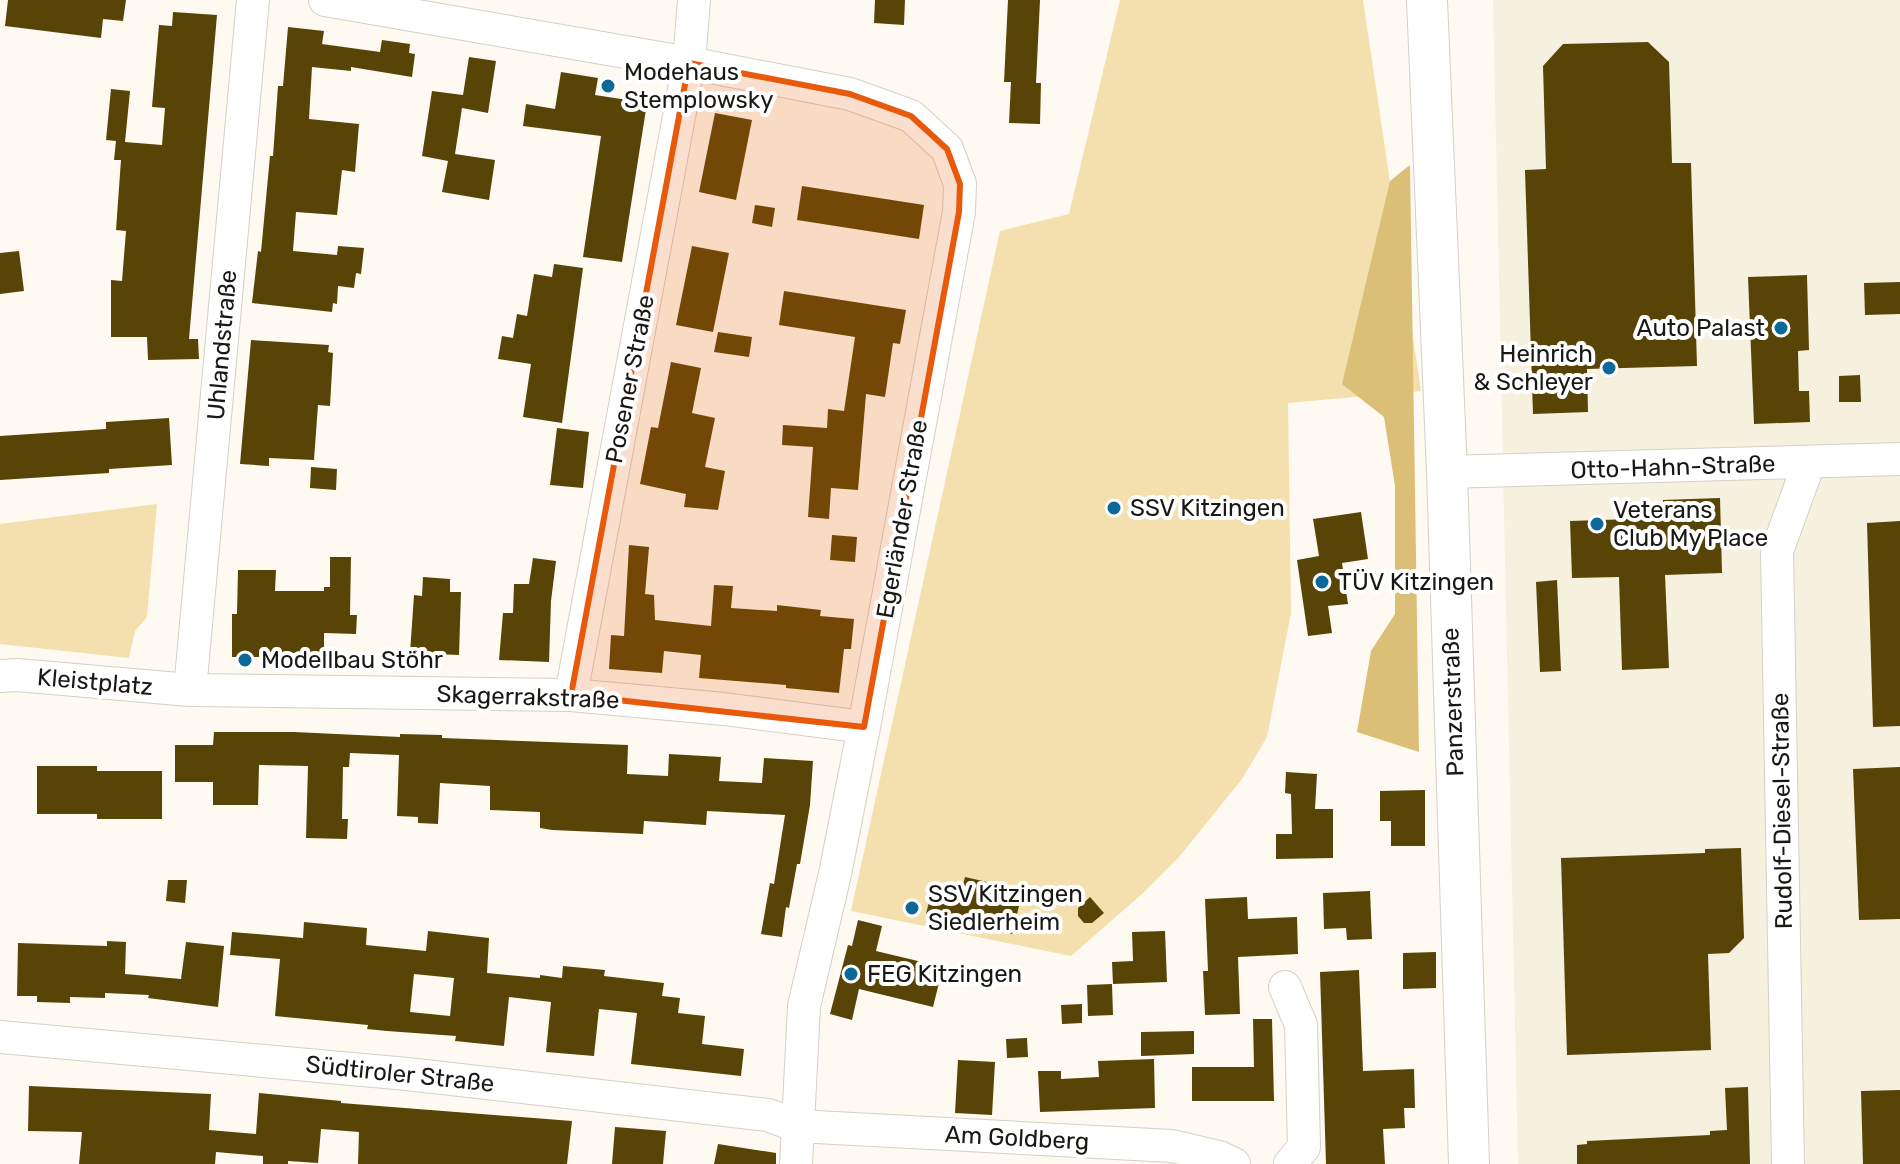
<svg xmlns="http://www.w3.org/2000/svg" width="1900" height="1164" font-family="Rubik,sans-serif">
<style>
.built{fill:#f6f0df}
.green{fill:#f3e0ae}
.forest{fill:#dbbf77}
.building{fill:#574406;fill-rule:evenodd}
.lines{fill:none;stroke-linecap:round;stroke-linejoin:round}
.minor-casing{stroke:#d4d0c7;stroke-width:34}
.major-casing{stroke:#d4d0c7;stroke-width:42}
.minor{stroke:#fff;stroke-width:32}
.major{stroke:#fff;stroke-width:40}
.marked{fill:#e8590c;fill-opacity:0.2;stroke:#e8590c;stroke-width:6;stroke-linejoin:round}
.poi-dot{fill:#0b6898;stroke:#fff;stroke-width:3}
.labels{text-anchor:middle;stroke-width:8;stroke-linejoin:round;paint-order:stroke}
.poi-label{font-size:24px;fill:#191815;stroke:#fff;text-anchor:start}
.street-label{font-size:24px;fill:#191815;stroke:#fff}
</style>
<rect width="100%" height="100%" fill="#fefaf1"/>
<path class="built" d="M1493 0H1900V1164H1518Z"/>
<path class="green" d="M1120 0H1363L1421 391 1288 403 1291 613 1267 737 1242 779 1179 857 1142 894 1071 956 851 911 1000 231 1069 214Z
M157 504 147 617 135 631 129 658 0 644V524Z"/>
<path class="forest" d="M1410 165 1419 752 1357 732 1371 651 1395 614V486L1384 417 1342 384 1390 181Z"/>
<path class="building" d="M8 0H126L123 21 103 19 101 38 5 26Z
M875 0H905L904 25 874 23Z
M1008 0H1040L1036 83H1041L1040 124 1009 123 1011 82H1004Z
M173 12 217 15 189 339H198L199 359 148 360 147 337H111V280L122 281 126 231 116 230 121 160H114L116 141 106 140 111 89 130 91 125 142 162 145 165 108 152 107 159 25 172 26Z
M288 27 324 31 322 44 380 52 382 40 410 44 409 53 415 54 412 77 351 67V71L312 67 309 119 359 124 355 172 342 170 337 215 296 212 293 251 337 255 338 246 364 248 361 274 356 273 354 288 338 286 337 304 333 303 332 312 252 303 258 251 261 252 270 156H273L278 86H283Z
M1648 42 1669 62 1672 163H1691L1697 366 1587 369 1588 412 1533 414 1525 170 1546 169 1543 66 1563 44Z
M469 57 496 61 488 113 462 108 455 154 495 160 489 200 442 192 448 161 422 156 432 91 463 95Z
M561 72 598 78 595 95 647 103 622 262 583 257 601 136 523 126 526 104 555 109Z
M715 113 752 120 736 200 699 192Z
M802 186 924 205 919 239 797 220Z
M755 205 775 208 772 227 752 223Z
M692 246 729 253 713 332 676 325Z
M19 251 24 291 0 294V253Z
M554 264 583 268 562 423 523 417 531 364 498 359 502 336 513 338 517 314 527 316 534 274 552 277Z
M1807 275 1809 350 1798 351 1799 391H1809L1810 422 1754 424 1748 277Z
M1900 282V314L1865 315 1864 283Z
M784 291 906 310 900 344 893 343 885 397 866 394 858 490 831 488 829 519 808 517 813 447 782 445 783 425 827 428 828 409 844 411 855 337 779 325Z
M718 332 752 337 749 357 714 352Z
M251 340 329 345 328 352 333 353 330 406 318 405 314 460 269 458V466L240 464Z
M671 362 701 368 692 413 715 418 705 467 725 471 718 510 684 507 686 494 640 484 651 427 658 428Z
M1860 375 1861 402H1839V376Z
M169 418 172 465 109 469V473L0 480V436L106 429V422Z
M557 428 589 432 583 488 550 485Z
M311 467 337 469 336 490 310 488Z
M1720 498 1722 573 1665 575 1669 668 1622 670 1619 577 1572 578 1570 521 1663 518V500Z
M1361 512 1368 559 1342 563 1348 604 1328 606 1332 633 1308 636 1297 560 1319 556 1313 519Z
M1900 521V726L1873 727 1867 523Z
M832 535 857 537 855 562 830 560Z
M629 545 649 547 645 594 654 595 655 620 711 626 714 585 733 586 731 608 777 611V605L821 610 820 616 854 619 851 649H844L839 693 786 688V685L699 678 701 655 664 651 662 673 609 669 611 635 624 636Z
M330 557H351L350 615H357L356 634 324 633V653H272V657H232V614H237L238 570H276L275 591H324V587H330Z
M533 558 556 561 551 601 549 662 499 660 503 613H513L514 584H529Z
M423 577 450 579V592H461L459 655 410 653 414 595 422 596Z
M1557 580 1561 671 1540 672 1536 582Z
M214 732H294L400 737V734L442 735V738L628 745 627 774 668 776 669 754 721 757 719 781 762 783 764 758 813 761 810 805 800 864H797L789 908 786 907 782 937 761 934 770 883 774 884 785 815 707 811 706 825 644 821 643 834 552 830 540 828V812L490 810V786L440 783 438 824 418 823V817L397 816 399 755 350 753 349 767H343L342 819H348L347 839 306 838 308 766 259 765 258 805H213V782H175V745H213Z
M37 766H97V771H162V819H97V814H37Z
M1900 767V919L1859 920 1853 769Z
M1286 772 1317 774 1315 809H1333V858L1276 859V834H1292L1291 794 1285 793Z
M1425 790V846H1391V821H1380V791Z
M1741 848 1744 938 1729 953 1708 954 1711 1050 1567 1055 1561 858 1705 853V849Z
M965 877 1023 890 1012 934 926 914 933 886 961 892Z
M168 880H187L185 903 166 901Z
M1370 891 1372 939 1347 940 1346 928 1324 929 1323 893Z
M1090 897 1104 913 1092 923H1084L1078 916V908Z
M1247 897 1248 919 1297 917 1298 954 1238 957 1240 1014 1205 1015 1203 971H1208L1205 899Z
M858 920 882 926 876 951 943 967 933 1007 859 989 852 1020 830 1014 848 945 852 946Z
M304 922 367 928 366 945 426 951 428 931 489 938 487 973 540 978V975L562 978 563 966 605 970 604 976 664 983 662 996 680 998 678 1013 705 1016 702 1044 744 1049 741 1076 631 1064 637 1013 599 1009 594 1056 546 1052 551 1002 509 997 504 1046 455 1041 456 1036 387 1031 367 1029 368 1025 275 1016 280 959 230 955 232 932 303 938ZM414 974 454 978 450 1016 410 1012Z
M1165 931 1167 982 1113 984 1112 962 1133 961 1132 932Z
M107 941 126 942 125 974 181 979 186 942 224 946 218 1007 148 998 149 995 105 993V998L70 997V1003L37 1002V996H17L18 943 107 946Z
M1436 952V988L1403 989V953Z
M1359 970 1363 1071 1414 1069 1415 1108H1404L1405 1128 1383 1129 1385 1164H1326L1320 972Z
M1112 984 1113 1015 1088 1016 1087 985Z
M1082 1004V1023L1062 1024 1061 1005Z
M1253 1019H1272L1274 1101H1192V1067H1254Z
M1194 1031V1054L1141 1056V1032Z
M1027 1038 1028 1057 1007 1058 1006 1039Z
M1154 1059 1155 1108 1040 1112 1038 1071H1061V1079L1099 1077 1098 1061Z
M958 1060 995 1062 992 1115 955 1113Z
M29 1086 211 1094 209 1130 256 1134 259 1093 341 1101V1103L572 1121 567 1164H358L359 1132 321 1129 318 1163 288 1161V1164H263V1156L216 1152 215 1164H79L82 1132 28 1131Z
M1748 1087 1750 1164H1577V1145L1587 1144V1141L1710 1135V1131L1727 1130 1725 1088Z
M1900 1090V1164H1863L1861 1091Z
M615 1127 666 1131 663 1164H612Z
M718 1144 776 1153V1164H714Z"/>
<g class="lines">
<g class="minor-casing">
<path id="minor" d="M325 0 689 63 850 94 911 116 947 149 960 184 959 212 864 727 835 874 804 1006 796 1164
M1447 472 1900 459
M0 676 17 675 190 690 571 695 724 709 864 727
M190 690 253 0
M571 695 689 63 694 0
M1285 987 1301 1025 1304 1147 1290 1164
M0 1037 407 1074 768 1115 797 1126 1172 1146 1219 1157 1234 1164
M1788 1164 1777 551 1809 463"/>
</g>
<g class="major-casing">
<path id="major" d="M1427 0 1447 472 1469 1164"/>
</g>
<use href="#minor" class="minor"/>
<use href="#major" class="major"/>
</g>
<path class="marked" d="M689 63 850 94 911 116 947 149 960 184 959 212 864 727 571 695Z"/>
<g class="poi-dot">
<circle cx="608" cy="86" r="8"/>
<circle cx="1781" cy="328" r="8"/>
<circle cx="1609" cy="368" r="8"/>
<circle cx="1114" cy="508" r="8"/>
<circle cx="1597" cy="524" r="8"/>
<circle cx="1322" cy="582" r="8"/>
<circle cx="245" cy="660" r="8"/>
<circle cx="912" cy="908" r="8"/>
<circle cx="851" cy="974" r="8"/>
</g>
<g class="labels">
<g class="poi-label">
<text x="624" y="80">Modehaus<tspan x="624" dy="28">Stemplowsky</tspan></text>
<text x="1765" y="336" text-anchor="end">Auto Palast</text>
<text x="1593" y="362" text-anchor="end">Heinrich<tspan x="1593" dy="28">&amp; Schleyer</tspan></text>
<text x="1130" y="516">SSV Kitzingen</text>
<text x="1613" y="518">Veterans<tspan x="1613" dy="28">Club My Place</tspan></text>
<text x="1338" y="590">TÜV Kitzingen</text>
<text x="261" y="668">Modellbau Stöhr</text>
<text x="928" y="902">SSV Kitzingen<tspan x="928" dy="28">Siedlerheim</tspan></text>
<text x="867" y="982">FEG Kitzingen</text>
</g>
<g class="street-label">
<text transform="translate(222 345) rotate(-85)" y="8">Uhlandstraße</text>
<text transform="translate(630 379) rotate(-79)" y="8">Posener Straße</text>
<text transform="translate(1673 467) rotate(-2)" y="8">Otto-Hahn-Straße</text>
<text transform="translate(902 519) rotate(-80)" y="8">Egerländer Straße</text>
<text transform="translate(95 682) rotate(5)" y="8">Kleistplatz</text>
<text transform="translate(528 697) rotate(2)" y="8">Skagerrakstraße</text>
<text transform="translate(1453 702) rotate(-92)" y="8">Panzerstraße</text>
<text transform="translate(1782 811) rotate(-91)" y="8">Rudolf-Diesel-Straße</text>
<text transform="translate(400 1074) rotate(6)" y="8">Südtiroler Straße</text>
<text transform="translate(1017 1138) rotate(3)" y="8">Am Goldberg</text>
</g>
</g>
</svg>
